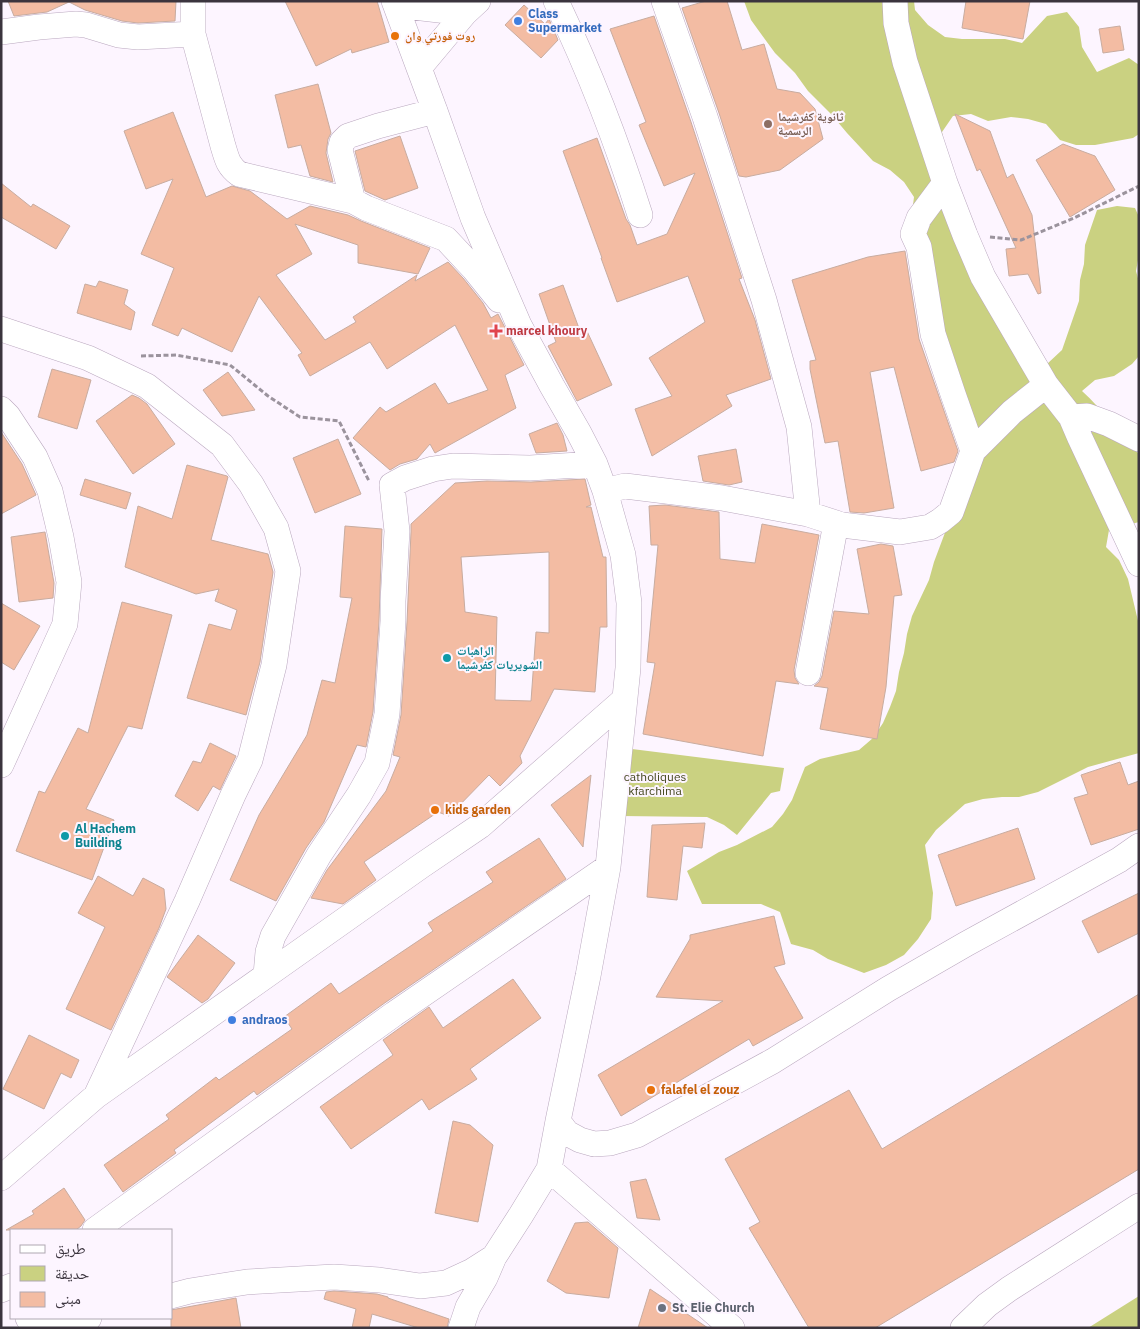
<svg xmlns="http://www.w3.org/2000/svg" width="1140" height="1329" font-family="'IBM Plex Sans','Noto Naskh Arabic',sans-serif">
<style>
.green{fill:#cad181}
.building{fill:#f3bca3;stroke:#c8aca0;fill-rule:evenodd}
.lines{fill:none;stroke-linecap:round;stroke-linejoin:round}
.minor-casing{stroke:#baa8bf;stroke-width:26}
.path{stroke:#9b939d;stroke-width:3;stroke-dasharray:5 2.5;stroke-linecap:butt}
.minor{stroke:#fff;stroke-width:25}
.shop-dot{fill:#3f7fe0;stroke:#fdf5ff;stroke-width:2}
.food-dot{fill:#e8710a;stroke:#fdf5ff;stroke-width:2}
.education-dot{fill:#8d6e63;stroke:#fdf5ff;stroke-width:2}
.health-dot{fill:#e0444e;stroke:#fdf5ff;stroke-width:2}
.culture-dot{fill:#0f9aa8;stroke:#fdf5ff;stroke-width:2}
.worship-dot{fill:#6b7280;stroke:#fdf5ff;stroke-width:2}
.labels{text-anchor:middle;stroke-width:4;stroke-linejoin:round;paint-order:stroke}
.shop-label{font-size:12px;font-weight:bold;fill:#366cbe;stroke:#fdf5ff;text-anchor:start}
.food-label{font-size:12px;font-weight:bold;fill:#c56008;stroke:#fdf5ff;text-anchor:start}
.education-label{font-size:12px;font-weight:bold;fill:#785e54;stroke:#fdf5ff;text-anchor:start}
.health-label{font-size:12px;font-weight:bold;fill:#be3a42;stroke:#fdf5ff;text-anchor:start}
.culture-label{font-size:12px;font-weight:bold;fill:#0d838f;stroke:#fdf5ff;text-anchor:start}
.park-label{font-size:12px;fill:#454820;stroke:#fdf5ff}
.worship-label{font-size:12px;font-weight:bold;fill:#5b616d;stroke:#fdf5ff;text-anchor:start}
</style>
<rect width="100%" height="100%" fill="#fdf5ff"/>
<path class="green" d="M744 1H914L915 10 928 25 945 37 962 39H1005L1022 43 1047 16 1067 12 1079 27 1082 47 1097 72 1129 58 1139 65V134L1133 138 1095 145H1076L1060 140 1046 124 1028 119 1011 117 988 121 971 114 953 116 942 132 945 152 957 209 1047 364 1062 350 1079 301 1080 280 1084 264 1085 245 1097 210 1117 206 1135 208 1139 217V255L1136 271 1139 282V356L1132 364 1114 376 1095 380 1082 391C1103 410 1119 434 1139 454V522L1109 530 1106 547 1119 560 1128 579 1139 625V753L1088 767 1038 792 1019 797H1002L983 799 965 804 936 830 925 845 933 893 931 919 918 939 904 955 886 965 864 973 828 959 813 950 791 944 780 912 761 904H702L687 871 719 852 737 845 772 827 783 814 792 800 805 767 820 759 859 750 873 738 883 723 890 707 896 691 899 672 904 653 907 634 912 616 929 580 934 562 946 530 973 481 912 213 914 197 904 182 890 170 873 161 847 133 831 114 808 91 795 73 775 53 751 20Z
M624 748 784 768 780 791 771 793 737 835 724 825 707 817 621 816Z
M1139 1296V1328H1088Z"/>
<path class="building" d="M8 1H176L175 21 138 23 122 21 85 10 69 2 47 12 14 16Z
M285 1H377L389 42 352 53 351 49 316 66Z
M706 1H727L742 50 764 44 777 89 800 93 815 109 823 139 780 170 746 177 739 176 719 113 682 8Z
M966 1H1030L1023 39 962 28Z
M524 5 545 24 549 19 558 40 541 58 505 25Z
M654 16 691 122 742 278 739 279 755 320 771 379 726 395 732 406 652 456 635 409 672 396 649 358 705 322 688 276 617 302 601 258H602L563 151 597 138 626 219 630 225 637 245 667 234 695 173 664 186 639 125 646 122 610 29Z
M1120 26 1124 50 1103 53 1099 29Z
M318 84 331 133 328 139 326 153 333 182 310 176 301 145 288 148 275 95Z
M173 112 206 197 232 186 250 191 287 219 310 206 348 215 361 221 430 248 418 274 358 263V245L295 224 312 254 276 275 325 340 356 322 353 317 417 275 415 281 448 262 463 278 483 303 491 318 498 314 524 365 505 375 516 408 435 453 430 444 417 459 400 464 390 470 353 438 380 407 386 412 435 383 448 404 488 390 455 325 387 369 370 342 310 376 298 355 302 353 259 296 232 352 182 328 178 336 152 325 174 268 141 254 173 179 146 189 124 131Z
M955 114 990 131 1007 178 1013 174 1032 215 1041 293 1038 294 1028 274 1009 276 1006 249 1016 248 980 169 977 171Z
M400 136 418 188 385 200 365 191 355 151Z
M1063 144 1095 156 1115 190 1070 217 1036 160Z
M1 183 31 207 33 204 70 226 56 249 1 217Z
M905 251 919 339 958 451 954 462 921 471 894 367 870 372 894 508 864 513 850 512 838 441 825 443 810 369V361L816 360 792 280 868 257Z
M99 281 128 290 124 304 135 312 131 330 77 313 85 284 96 287Z
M563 285 580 331 586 329 612 385 577 401 548 346 556 342 539 294Z
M52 369 91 380 77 429 38 417Z
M228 372 255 410 222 416 203 390Z
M132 395 139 398 147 404 175 444 133 474 96 421Z
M557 423 563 435 567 451 536 453 529 434Z
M1 432 22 464 36 495 1 514Z
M338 439 361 494 315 513 293 458Z
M736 449 742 482 729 485 703 481 698 456Z
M187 465 227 476 228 477 211 540 268 554 273 572 260 662 246 715 187 698 209 624 231 630 237 610 215 601 219 589 196 594 125 567 138 506 172 519Z
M85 479 131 493 126 509 80 495Z
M585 479 591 505 586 507H591L603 557H606L607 627H600L595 692 554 689 520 756 522 763 500 786 489 775 449 816 438 812 364 862 376 880 343 904 311 898 327 870 386 791 400 757 393 755 401 715 407 622 411 532V524L455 483 487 481 531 482ZM549 552V633L536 632 531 701 495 700 497 617 465 612 461 557Z
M665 505 719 512 720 559 755 563 762 524 819 535 794 670 795 678 799 684 776 681 763 756 643 734 655 663 647 662 658 545H651L649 506Z
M345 526 382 529 379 621 373 712 366 747 357 745 324 822 306 848 276 901 230 880 259 815 307 735 322 680 335 683 352 598 340 597Z
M45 532 54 583 53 598 19 602 11 537Z
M881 544 893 546 902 595 894 596 886 687 877 739 820 729 828 688 814 686 819 682 822 676 834 611 869 614 857 549Z
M122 602 172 615 142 729 128 726 86 809 114 820 92 880 16 851 39 791 45 793 78 728 88 733Z
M1 603 40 626 14 670 1 662Z
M210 743 236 756 220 790 213 786 198 811 175 796 193 761 201 763Z
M1120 762 1128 785 1139 781V829L1091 845 1074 798 1088 794 1081 775Z
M591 775 583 847 551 805Z
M705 823 702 848 683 846 677 900 647 897 652 825Z
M1018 828 1035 879 956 906 938 855Z
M539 838 566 879 386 1002 257 1095 254 1091 174 1150 176 1153 123 1192 104 1165 169 1119 166 1115 216 1077 219 1080 292 1029 284 1017 331 983 339 994 433 931 428 923 493 882 486 872Z
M98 876 133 896 143 878 164 889 166 909 159 928 111 1030 66 1009 105 927 78 913Z
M1139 893V933L1098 953 1082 921Z
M774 916 785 964 774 967 803 1018 753 1046 749 1039 621 1116 598 1075 723 1001 656 997 690 939V935Z
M198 935 235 963 208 999 202 1003 167 977Z
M513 979 541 1018 470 1069 477 1079 429 1110 422 1099 351 1149 320 1107 393 1055 383 1040 429 1007 443 1028Z
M1139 994V1169L875 1328H809L749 1228 760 1222 725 1159 849 1090 882 1149Z
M29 1035 79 1060 71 1078 61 1073 44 1109 3 1089Z
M453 1121 470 1125 493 1145 478 1222 435 1213Z
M646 1179 660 1220 637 1218 630 1182Z
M64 1188 85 1220 81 1226 76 1230H6L34 1214 32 1211Z
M588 1222 618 1248 609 1298 566 1293 547 1281 575 1223Z
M650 1289 708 1328H638Z
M334 1291 377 1294 388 1297V1298L449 1319 447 1328H419L372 1314 369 1328H352L356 1309 324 1299 326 1292Z
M236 1298 241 1328H171V1310Z"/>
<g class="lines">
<g class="minor-casing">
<path id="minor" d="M193 1V34L223 146C227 159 228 166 239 174L353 201 366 208 446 239 474 269 499 300
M394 1 435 111 473 218 519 325 552 386 579 433 595 464 605 491 623 555 629 603 628 668 608 867 588 976 558 1121 549 1169 521 1215 494 1257 485 1278 468 1307 461 1328
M556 1C589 70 617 142 640 215
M664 1 705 117 764 300 799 427 808 514
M895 1 896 23 905 62 945 183 965 235 983 277 1046 385 1071 417 1080 438 1139 564
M396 5 465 13
M1 32 39 27 76 24 86 25 119 35 138 37 193 34
M419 68 465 13 478 1
M945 183 919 218 913 234 919 247 933 334 953 394 973 451
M353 201 340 150 342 142 348 136 378 126 435 111
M1 329 88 358 147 386 222 445 251 484 276 528 288 571 274 665 250 760 233 795 187 901 96 1096
M1 409 8 416 35 457 50 491 61 537 69 582 65 624 1 765
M1071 417 1087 416 1109 424 1139 439
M605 491 625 486 722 498 808 514 842 525 900 532 930 527 940 521 951 512 973 451 1012 412 1046 385
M808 673 836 523
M266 975 268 952 273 936 319 855 359 795 377 763 387 714 393 621V601L397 531 392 485 405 478 433 469 453 466 530 468 595 464
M558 1121 567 1133 580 1140 594 1144 610 1143 637 1135 773 1061 888 989 966 944 1119 860 1139 846
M549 1169 732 1328
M1 1178 96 1096 421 866 480 826 624 700
M95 1230 394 1014 608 867
M1 1290 11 1286
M171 1296 190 1291 247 1282 334 1277 379 1280 420 1286 446 1283 472 1271 494 1257
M28 1318 34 1328
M51 1328 89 1318
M963 1328 987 1305 1009 1289 1139 1206"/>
</g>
<path class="path" d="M990 237 1021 240 1074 218 1139 186
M141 356 176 355 230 365 268 396 300 417 339 421 369 481"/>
<use href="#minor" class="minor"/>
</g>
<g class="shop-dot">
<circle cx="518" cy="21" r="5"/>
<circle cx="232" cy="1020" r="5"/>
</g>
<g class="food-dot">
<circle cx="395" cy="36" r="5"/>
<circle cx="435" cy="810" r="5"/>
<circle cx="651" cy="1090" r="5"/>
</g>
<circle class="education-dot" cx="768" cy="124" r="5"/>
<path class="health-dot" d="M493.5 323.5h5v5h5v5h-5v5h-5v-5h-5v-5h5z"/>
<g class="culture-dot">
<circle cx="447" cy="658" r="5"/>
<circle cx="65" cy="836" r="5"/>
</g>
<circle class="worship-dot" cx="662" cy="1308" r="5"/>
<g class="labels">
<g class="shop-label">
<text x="528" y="18">Class<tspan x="528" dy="14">Supermarket</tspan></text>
<text x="242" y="1024">andraos</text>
</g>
<g class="food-label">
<text x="405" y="40">روت فورتي وان</text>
<text x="445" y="814">kids garden</text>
<text x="661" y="1094">falafel el zouz</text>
</g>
<g class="education-label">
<text x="778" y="121">ثانوية كفرشيما<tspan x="778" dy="14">الرسمية</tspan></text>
</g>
<g class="health-label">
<text x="506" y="335">marcel khoury</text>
</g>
<g class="culture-label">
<text x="457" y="655">الراهبات<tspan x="457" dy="14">الشويريات كفرشيما</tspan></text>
<text x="75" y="833">Al Hachem<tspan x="75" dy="14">Building</tspan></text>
</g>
<g class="park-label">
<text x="655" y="781">catholiques<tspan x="655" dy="14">kfarchima</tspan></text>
</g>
<g class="worship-label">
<text x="672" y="1312">St. Elie Church</text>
</g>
</g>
<rect width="1140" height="1329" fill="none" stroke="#3b343e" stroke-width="5"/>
<rect x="10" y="1229" width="162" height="90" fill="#fdf5ff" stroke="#afa8b2"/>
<rect x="20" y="1245" width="25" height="8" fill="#ffffff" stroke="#afa8b2"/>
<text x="55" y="1254" font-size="15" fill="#3b343e">طريق</text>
<rect x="20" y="1266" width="25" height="15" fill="#cad181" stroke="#afa8b2"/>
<text x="55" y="1279" font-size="15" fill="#3b343e">حديقة</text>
<rect x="20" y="1292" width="25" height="15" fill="#f3bca3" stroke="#afa8b2"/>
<text x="55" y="1304" font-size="15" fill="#3b343e">مبنى</text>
</svg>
